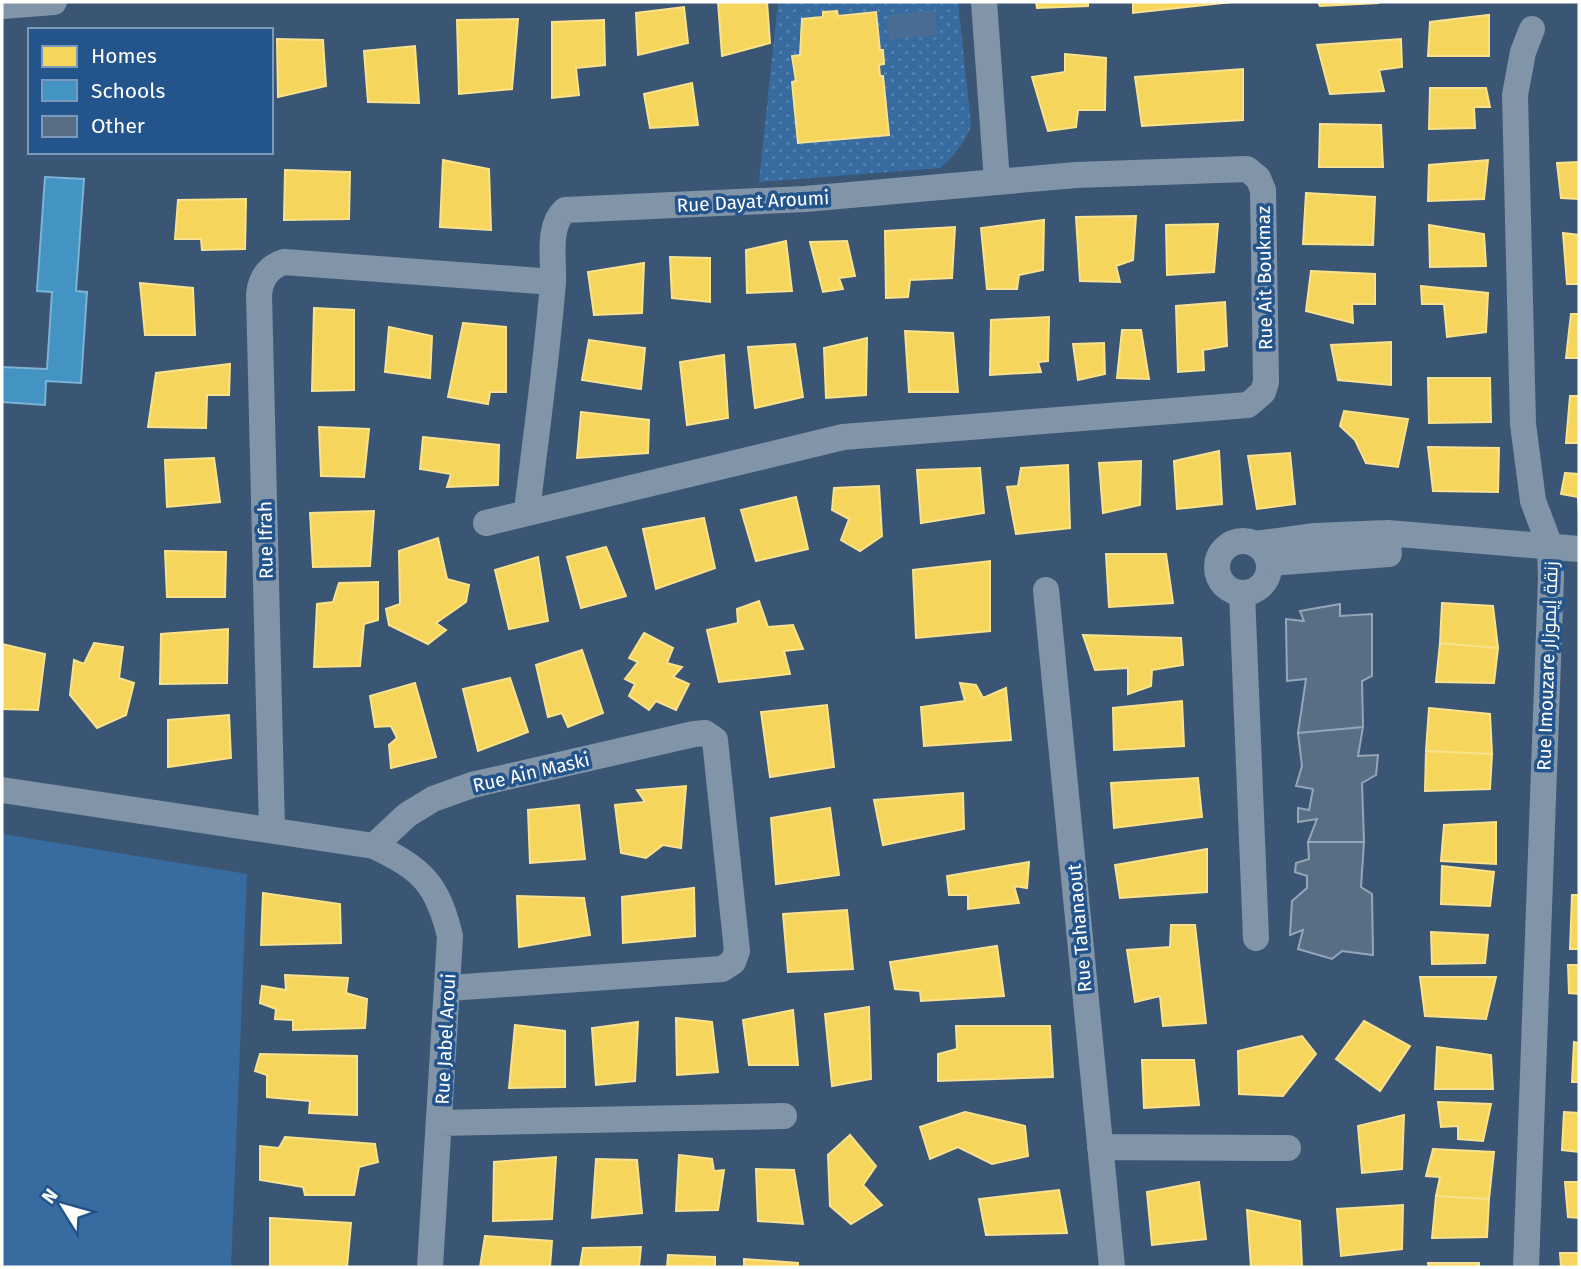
<svg xmlns="http://www.w3.org/2000/svg" width="1581" height="1269" font-family="'Fira Sans',Cairo,sans-serif">
<style>
.grass{fill:#386ca1}
.garden{fill:url(#garden-dots);fill-rule:evenodd}
.water{fill:#4a6d93}
.homes{fill:#f6d55c;stroke:#f9e28d;stroke-width:2}
.schools{fill:#4393c3;stroke:#7bb3d5;stroke-width:2}
.building{fill:#586e85;stroke:#96a6b7;stroke-width:2}
.lines{fill:none;stroke-linecap:round;stroke-linejoin:round}
.minor{stroke:#8295a8;stroke-width:26}
.labels{text-anchor:middle;stroke-width:7;stroke-linejoin:round;paint-order:stroke}
.street-label{font-size:19px;fill:#fff;stroke:#23558c}
</style>
<defs>
<pattern id="garden-dots" width="8" height="8" patternUnits="userSpaceOnUse" patternTransform="scale(1.75)"><rect width="8" height="8" fill="#386ca1"/><path d="M2 2h.1M6 6h.1" fill="none" stroke="#5682af" stroke-width="1.8" stroke-linecap="round"/></pattern>
</defs>
<rect width="100%" height="100%" fill="#3b5674"/>
<path class="grass" d="M2 834 247 874 231 1267H2Z"/>
<path class="garden" d="M778 2H958L971 125C967 140 952 159 940 168L759 182ZM837 11 838 16 876 12 880 50H883L880 76H883L888 134 798 143 792 82 796 81 792 56 800 55 799 37 823 17V12Z"/>
<path class="water" d="M935 10 937 35 889 40 887 15Z"/>
<path class="homes" d="M718 2H767L770 43 722 56Z
M1036 2H1088V6L1037 8Z
M1133 2H1232L1133 13Z
M1318 2H1378V3L1320 6Z
M684 7 688 43 638 55 636 13Z
M837 11 838 16 876 12 880 50H883L884 64 879 65 880 76H883L889 135 798 143 792 82 796 81 792 56 800 55 802 19 823 17V12Z
M1489 15V56H1428L1430 22Z
M518 19 512 89 459 94 457 20Z
M604 20 605 65 576 68 579 95 552 98V22Z
M277 39 323 40 326 86 278 97Z
M1401 39 1402 67 1379 70 1384 91 1330 94 1317 45Z
M415 46 419 103 368 102 364 51Z
M1065 54 1106 58 1105 110H1078L1076 127 1048 131 1032 77 1065 72Z
M1243 69V120L1142 126 1135 77Z
M692 83 698 125 650 128 644 94Z
M1430 88H1486L1490 107H1474L1475 128 1429 129Z
M1320 124 1381 125 1383 167H1319Z
M443 160 489 169 491 230 440 227Z
M1488 160 1484 199 1428 201 1429 165Z
M1579 162V199L1561 198 1557 163Z
M285 170 350 172 349 219 284 220Z
M1306 193 1375 197 1373 245 1303 244Z
M246 199 245 249 202 250 201 239H175L178 200Z
M1136 216 1133 260 1116 266 1120 282 1080 281 1076 217Z
M1044 220 1043 270 1019 275 1017 289H987L981 228Z
M1218 224 1214 272 1167 275 1166 225Z
M1429 225 1484 234 1486 266 1430 267Z
M955 227 952 278 910 280 908 297 886 298 885 231Z
M1563 233 1579 235V284H1567Z
M786 241 792 291 747 293 746 250Z
M847 241 855 276 839 278 843 289 823 292 810 242Z
M670 257 710 258V302L672 298Z
M644 263 642 313 594 315 588 272Z
M1311 271 1375 274V304H1352L1353 323 1306 311Z
M140 283 193 288 195 335H145Z
M1421 286 1488 293 1486 332 1447 337 1444 304H1422Z
M1225 302 1227 346 1203 350 1204 370 1178 372 1176 306Z
M314 308 354 310V390L312 391Z
M1571 314H1579V358H1566Z
M1049 317 1048 361 1038 362 1041 372 990 375 991 320Z
M463 323 506 327V392H490L488 404 448 397Z
M389 327 432 336 430 378 385 372Z
M1122 330H1141L1149 379 1117 378Z
M905 331 953 333 958 392H909Z
M867 338 866 395 826 398 824 348Z
M589 340 645 348 641 389 582 380Z
M1391 342V385L1338 380 1331 345Z
M1104 343 1105 374 1078 380 1073 344Z
M795 344 803 397 755 408 748 347Z
M724 355 728 418 687 425 680 362Z
M230 364 229 395H207L206 428 148 427 156 373Z
M1428 378H1490L1491 422 1429 423Z
M1570 396H1579V443H1566Z
M1344 411 1408 419 1398 467 1366 463 1355 440 1340 426Z
M581 412 649 420 648 453 577 458Z
M319 427 369 429 364 477 321 476Z
M423 437 499 445 498 485 447 487 451 474 420 469Z
M1428 447 1499 448 1498 492 1433 491Z
M1219 451 1222 504 1177 509 1174 461Z
M1290 453 1295 504 1257 509 1248 456Z
M214 458 220 502 167 507 165 460Z
M1141 461 1140 505 1103 513 1099 463Z
M1068 465 1070 528 1016 534 1007 487 1018 486 1021 468Z
M980 468 984 513 921 523 917 470Z
M1565 473 1579 474V513L1578 497 1561 494Z
M879 486 882 536 860 551 841 540 849 519 832 510 834 488Z
M796 497 808 549 756 561 741 510Z
M374 511 370 566 313 567 310 513Z
M704 518 715 568 656 589 643 529Z
M438 538 447 579 469 585 466 602 436 623 446 630 428 644 389 625 386 609 400 604 399 551Z
M606 547 626 596 581 608 567 557Z
M165 551 226 552 225 597H167Z
M1106 554H1166L1173 603 1109 607Z
M538 557 548 621 509 629 495 570Z
M990 561V631L916 638 913 570Z
M378 582V620L364 624 360 666 314 667 317 604 333 602 339 583Z
M759 601 768 627 793 625 803 649 784 651 790 674 719 682 707 630 738 623 737 609Z
M1442 603 1493 606 1498 648 1440 643Z
M228 629 227 683 160 684 161 634Z
M644 633 673 648 667 663 682 667 673 677 689 684 676 710 656 701 649 710 629 696 635 684 625 679 638 662 629 658Z
M1083 635 1181 638 1183 665 1152 670 1151 686 1128 694V668L1095 670Z
M94 643 123 647 119 678 134 683 126 715 97 728 70 695 74 660 84 664Z
M1440 643 1498 648 1494 683 1436 682Z
M2 644 45 654 38 710 2 709Z
M582 650 603 713 568 727 562 713 548 717 536 665Z
M510 678 528 732 478 751 463 689Z
M415 683 436 757 391 768 389 745 397 738 391 726 375 727 370 696Z
M960 683 976 685 983 698 1006 688 1011 740 924 746 921 707 965 701Z
M1182 701 1184 746 1114 750 1113 708Z
M827 705 834 767 770 777 761 712Z
M1429 708 1490 714 1492 754 1426 751Z
M229 715 231 758 168 767V720Z
M1426 751 1492 754 1490 789 1425 791Z
M1198 778 1202 817 1114 828 1111 783Z
M686 786 681 848 663 845 646 858 621 853 615 805 645 802 637 790Z
M963 793 964 829 883 845 874 800Z
M579 805 585 859 530 863 528 810Z
M830 808 839 875 776 884 771 818Z
M1496 822V864L1441 861 1444 825Z
M1207 849V892L1120 898 1115 865Z
M1029 862 1027 888 1014 886 1019 903 968 909V895H949L947 876Z
M1442 866 1494 872 1490 906 1441 904Z
M694 888 695 936 623 943 622 897Z
M263 893 340 904 341 943 261 945Z
M1572 895H1579V949H1570Z
M517 896 584 898 590 935 519 947Z
M847 910 853 969 788 972 783 914Z
M1171 925H1195L1206 1023 1163 1026 1160 996 1135 1002 1127 950 1170 947Z
M1431 932 1488 935 1485 963 1432 964Z
M997 946 1004 996 921 1001 920 991 895 989 890 962Z
M1568 965H1579V994L1569 993Z
M285 975 348 978 346 993 367 999 365 1028 293 1030V1020L275 1019 276 1009 260 1003 262 986 286 990Z
M1420 977H1496L1486 1019 1425 1016Z
M869 1007 871 1079 832 1086 825 1014Z
M793 1010 798 1065H749L743 1020Z
M676 1018 712 1022 718 1072 677 1075Z
M1364 1021 1410 1046 1380 1091 1336 1059Z
M638 1022 635 1081 596 1085 592 1028Z
M515 1025 565 1031V1087L509 1088Z
M956 1026H1050L1053 1077 938 1081V1054L957 1049Z
M1302 1036 1316 1054 1283 1096 1239 1094 1238 1051Z
M1574 1042 1579 1043V1082H1572Z
M1437 1047 1491 1055 1493 1089H1435Z
M260 1054 357 1056V1115L309 1113 310 1101 267 1097V1075L255 1071Z
M1142 1060H1194L1199 1105 1144 1108Z
M1438 1102 1491 1104 1483 1141 1458 1139V1126L1441 1127Z
M965 1112 1025 1126 1028 1156 992 1164 958 1147 930 1159 920 1127Z
M1564 1112 1579 1113V1152L1562 1150Z
M1404 1115 1402 1169 1362 1173 1358 1126Z
M850 1135 876 1166 863 1185 882 1205 851 1224 830 1206 828 1155Z
M285 1137 375 1144 378 1162 359 1167 354 1195H305L303 1187 260 1180V1146L279 1148Z
M1433 1149 1494 1152 1489 1199 1436 1196 1440 1177 1426 1176Z
M679 1155 712 1159 714 1171 724 1170 718 1210 676 1211Z
M556 1157 552 1219 493 1221 494 1162Z
M596 1159 637 1160 642 1213 592 1218Z
M756 1169 794 1170 803 1224 758 1221Z
M1199 1182 1206 1239 1152 1245 1147 1192Z
M1565 1182H1579V1218L1568 1217Z
M1059 1190 1067 1233 986 1235 979 1199Z
M1436 1196 1489 1199 1487 1237 1432 1238Z
M1403 1205 1402 1249 1341 1256 1337 1209Z
M1247 1210 1300 1221 1302 1266 1251 1267Z
M270 1218 351 1223 347 1267H270Z
M485 1236 552 1241 550 1267H480Z
M641 1247 639 1267H580L583 1248Z
M1560 1253H1579V1267H1561Z
M668 1255 715 1257V1267H667Z
M744 1259 798 1263V1267H744Z
M1428 1263H1479V1267H1429Z"/>
<path class="schools" d="M45 177 84 179 76 291 87 292 81 383 46 381 45 405 2 402V367L47 369 52 292 37 291Z"/>
<path class="building" d="M1340 604V616L1372 614V676L1362 681 1363 727 1298 733 1306 679 1287 681 1286 619 1304 621 1300 611Z
M1363 727 1358 756 1378 755 1376 775 1362 783 1364 842H1308L1317 819 1298 822V808L1309 810 1313 789 1296 786 1302 766 1298 733Z
M1308 842H1364L1361 887 1372 894 1373 955 1342 951 1332 959 1298 949 1303 930 1290 935 1292 901 1307 888V876L1295 872 1296 863 1309 859Z"/>
<g class="lines">
<path class="minor" d="M984 2 997 181
M2 6 54 2
M486 523 843 437 1248 405 1263 392 1266 382 1263 190 1258 178 1247 169 1076 175 805 199 565 210C547 226 554 260 553 282 547 358 536 435 527 511
M1217 567a26 26 0 1 1 52 0a26 26 0 1 1-52 0Z
M1255 544 1315 536 1387 533 1579 549
M1269 563 1389 554 1387 533
M1046 590 1112 1267
M1242 593 1256 938
M2 790 374 846C422 869 437 883 450 936L430 1267
M272 830 259 294C261 278 268 267 284 262L553 282
M374 846 407 815 433 799 472 785 694 734 705 733 715 740 737 951 733 962 722 969 449 988
M440 1123 784 1116
M1100 1147 1288 1148
M1526 1267 1551 577 1550 546 1533 501 1523 424 1515 95 1523 52 1532 29"/>
</g>
<g class="labels">
<g class="street-label">
<text transform="translate(753 201) rotate(-3)" y="7">Rue Dayat Aroumi</text>
<text transform="translate(1264 278) rotate(-91)" y="7">Rue Ait Boukmaz</text>
<text transform="translate(265 540) rotate(-91)" y="7">Rue Ifrah</text>
<text transform="translate(1547 666) rotate(-88)" y="7">Rue Imouzare زنقة إيموزار</text>
<text transform="translate(531 772) rotate(-13)" y="7">Rue Ain Maski</text>
<text transform="translate(1079 928) rotate(-95)" y="7">Rue Tahanaout</text>
<text transform="translate(445 1039) rotate(-87)" y="7">Rue Jabel Aroui</text>
</g>
</g>
<rect width="1581" height="1269" fill="none" stroke="#ffffff" stroke-width="7"/>
<rect x="28" y="28" width="245" height="126" fill="#23558c" stroke="#7b99ba" stroke-width="2"/>
<rect x="42" y="46" width="35" height="21" fill="#f6d55c" stroke="#7b99ba" stroke-width="2"/>
<text x="91" y="63" font-size="21" fill="#ffffff">Homes</text>
<rect x="42" y="80" width="35" height="21" fill="#4393c3" stroke="#7b99ba" stroke-width="2"/>
<text x="91" y="98" font-size="21" fill="#ffffff">Schools</text>
<rect x="42" y="116" width="35" height="21" fill="#586e85" stroke="#7b99ba" stroke-width="2"/>
<text x="91" y="133" font-size="21" fill="#ffffff">Other</text>
<g transform="translate(63 1206) rotate(307)" stroke="#23558c" stroke-width="5" paint-order="stroke">
<path d="M0-5L12 26L0 18L-12 26Z" fill="#ffffff"/>
<text y="-10" font-size="19" font-weight="bold" text-anchor="middle" fill="#ffffff">N</text>
</g>
</svg>
